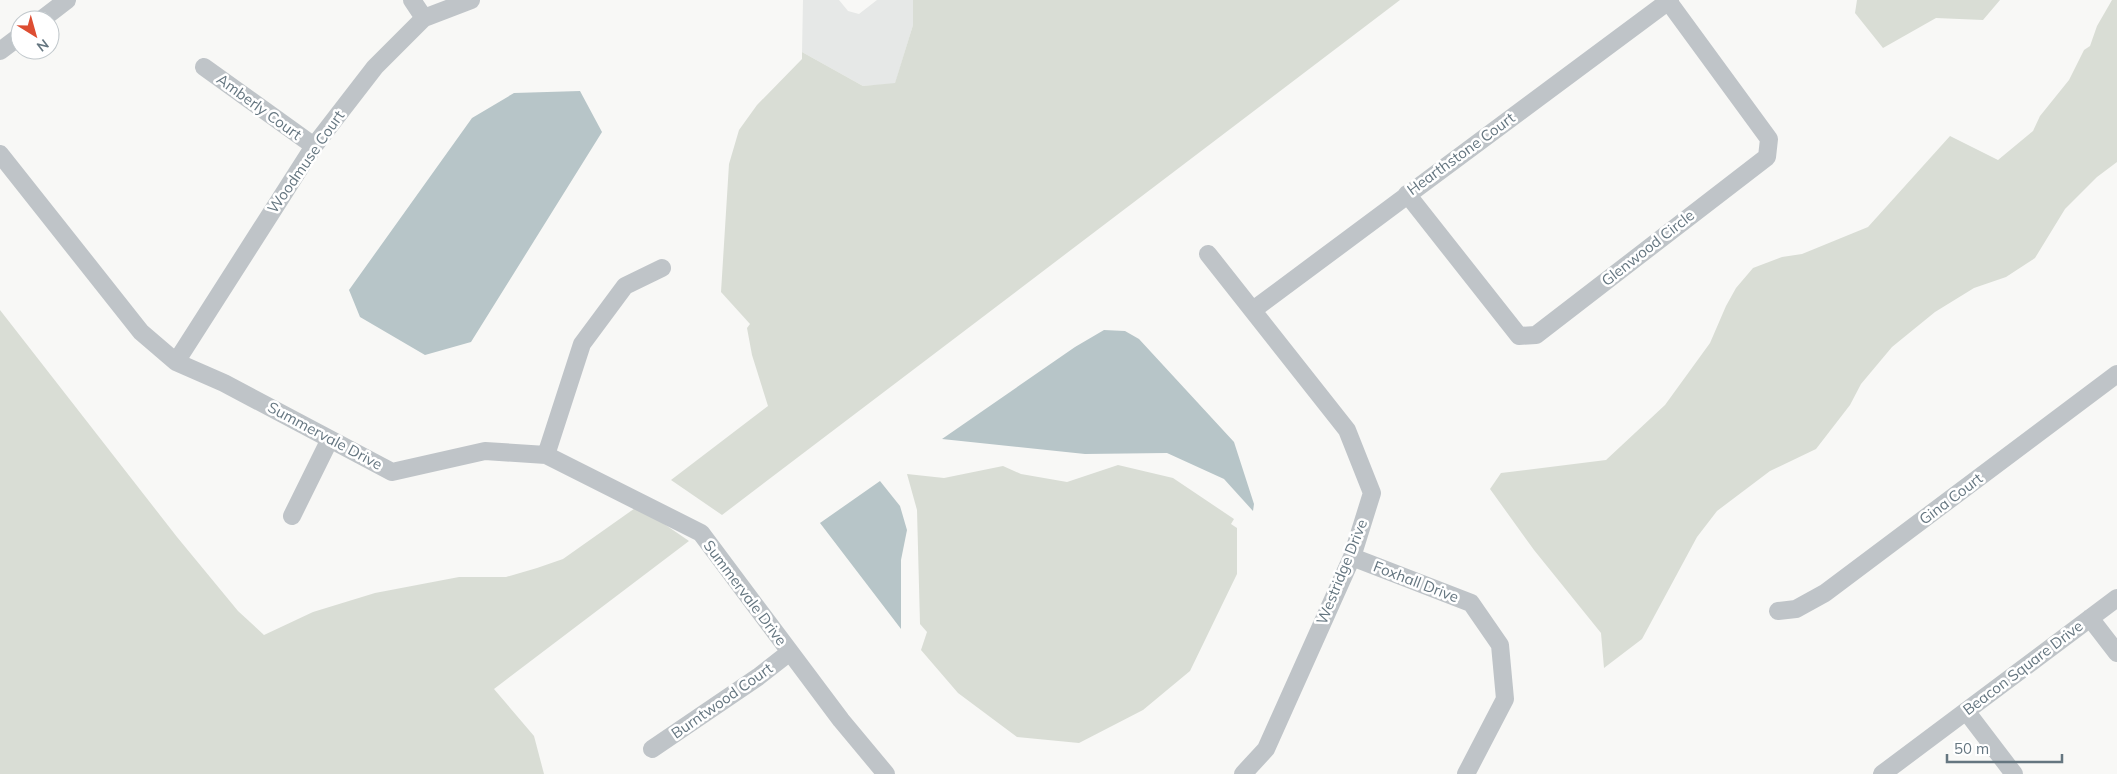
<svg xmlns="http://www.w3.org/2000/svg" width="2117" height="774" font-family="Mulish,sans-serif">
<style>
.built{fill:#e6e8e7}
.green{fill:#d9ddd5}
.water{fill:#b7c5c8}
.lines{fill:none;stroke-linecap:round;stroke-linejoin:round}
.minor{stroke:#bfc4c8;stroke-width:18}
.labels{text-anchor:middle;stroke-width:5;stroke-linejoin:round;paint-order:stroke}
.street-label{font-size:15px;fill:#657680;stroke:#fff}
</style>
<rect width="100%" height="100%" fill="#f8f8f6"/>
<path class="built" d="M803 0H839L848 11 859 14 877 0H913V25L895 84 863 86 802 52Z"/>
<path class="green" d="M913 0H1400L722 515 671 480 768 406 752 355 747 328 750 324 721 292 729 164 739 130 757 105 802 59V52L863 86 895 83 913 25Z
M1857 0H2000L1983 20 1936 18 1883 48 1855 13Z
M2112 0H2117V162L2097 177 2065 209 2035 258 2006 277 1974 288 1935 312 1892 347 1861 384 1850 405 1816 449 1770 471 1717 511 1697 537 1642 639 1604 668 1601 633 1534 550 1490 489 1501 473 1606 460 1665 405 1710 343 1726 306 1736 288 1753 268 1782 257 1802 254 1868 227 1950 136 1998 160 2033 131 2040 116 2069 80 2084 50 2090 46 2097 26Z
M0 310 177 537 238 611 264 635 313 612 375 593 459 577H506L537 568 563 559 638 506 689 541 494 689 534 736 544 774H0Z
M1118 465 1173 478 1234 519 1231 524 1237 528V574L1190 671 1143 710 1079 743 1017 737 958 693 921 650 927 632 920 624 917 510 907 474 944 478 1003 466 1021 474 1067 482Z"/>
<path class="water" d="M580 91 602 132 471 342 425 355 360 317 349 290 472 118 514 93Z
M1104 330 1125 331 1139 339 1234 442 1254 504 1253 511 1224 479 1167 453 1085 454 942 439 1075 347Z
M880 481 900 506 907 530 901 560V629L820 523Z"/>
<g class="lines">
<path class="minor" d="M412 0 424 18
M41 20 67 0
M0 51 20 36
M204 67 314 146
M0 154 141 332 176 362 224 383 392 472 485 451 546 455 701 533 841 720 886 774
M1407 194 1519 336 1536 335 1767 157 1769 139 1668 1
M1208 254 1347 430 1372 493 1352 557 1266 749 1243 774
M1253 310 1670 0
M176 362 314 146 375 67 424 18 471 0
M546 455 582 344 625 286 662 268
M292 516 330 439
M1352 557 1471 603 1500 645 1505 699 1466 774
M1778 611 1796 609 1825 593 2117 374
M2090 618 2117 653
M1966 711 2014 774
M652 749 758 677 790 652
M1882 774 2117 598"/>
</g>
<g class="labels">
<g class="street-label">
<text transform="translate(259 107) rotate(36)" y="5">Amberly Court</text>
<text transform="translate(1461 154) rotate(-36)" y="5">Hearthstone Court</text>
<text transform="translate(306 162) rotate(-55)" y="5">Woodmuse Court</text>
<text transform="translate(1648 248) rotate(-38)" y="5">Glenwood Circle</text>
<text transform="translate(325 436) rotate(28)" y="5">Summervale Drive</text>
<text transform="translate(1951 499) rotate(-37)" y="5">Gina Court</text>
<text transform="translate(1342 572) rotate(-68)" y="5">Westridge Drive</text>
<text transform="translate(1416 582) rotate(21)" y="5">Foxhall Drive</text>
<text transform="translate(745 593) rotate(53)" y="5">Summervale Drive</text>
<text transform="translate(2023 668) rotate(-37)" y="5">Beacon Square Drive</text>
<text transform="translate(722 701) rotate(-35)" y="5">Burntwood Court</text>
</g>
</g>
<g transform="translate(35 35) rotate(143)"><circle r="24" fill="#ffffff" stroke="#c1c8cc"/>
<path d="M0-4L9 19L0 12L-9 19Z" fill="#dd4d32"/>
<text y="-8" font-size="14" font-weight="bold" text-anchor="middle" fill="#657680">N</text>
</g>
<path d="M1947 754v8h115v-8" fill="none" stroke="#657680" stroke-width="2.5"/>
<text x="1954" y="754" font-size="15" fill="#657680" stroke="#ffffff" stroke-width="4" paint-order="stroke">50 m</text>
</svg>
